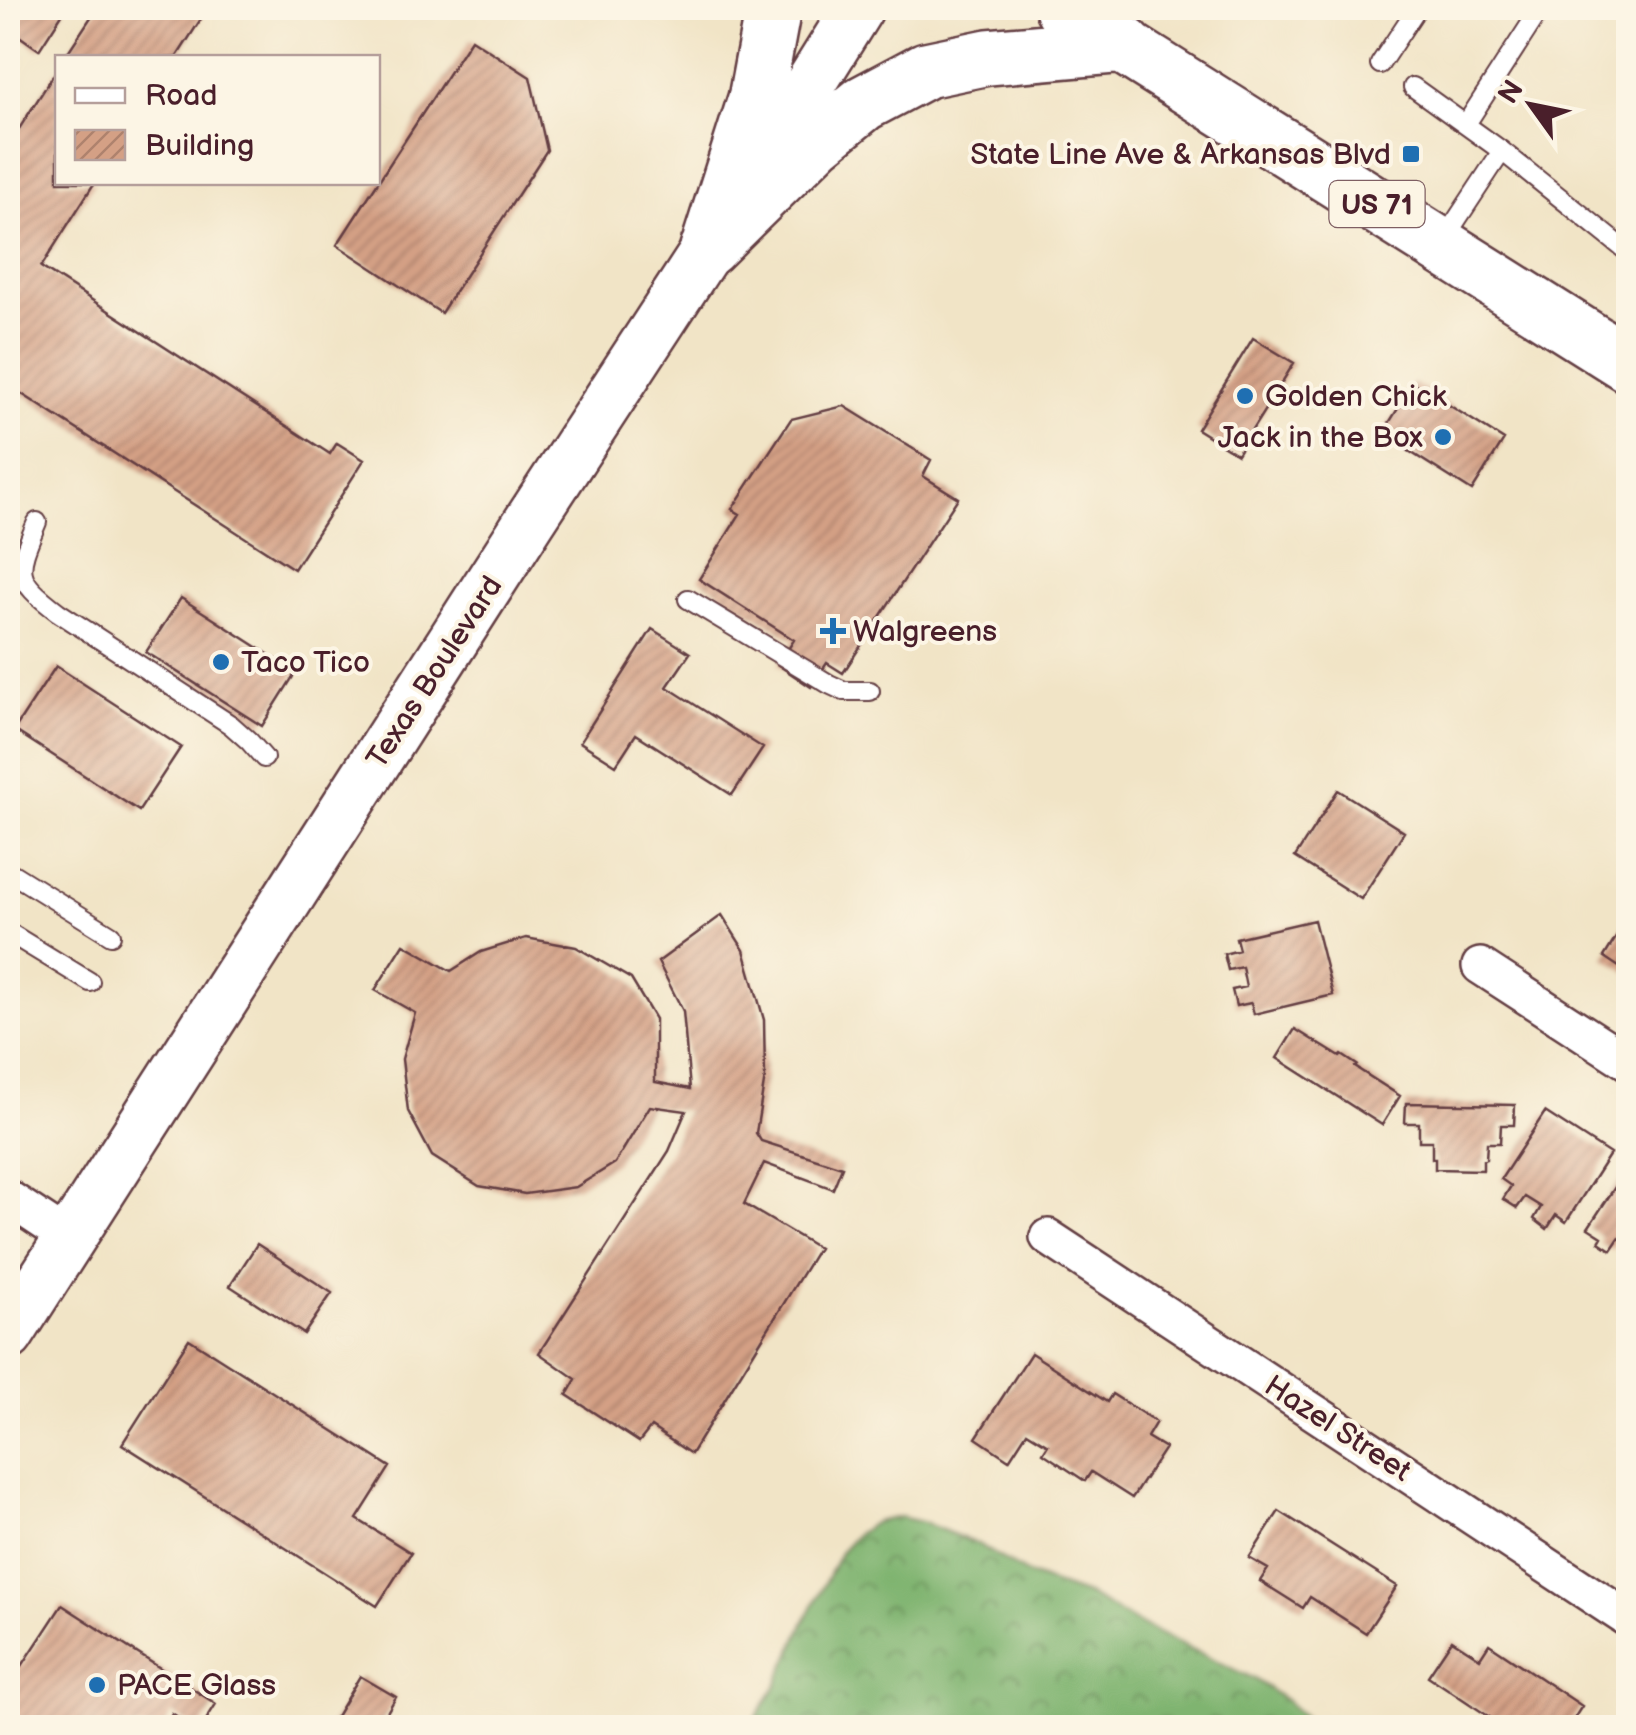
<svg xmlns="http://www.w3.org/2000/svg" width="1636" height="1735" font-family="'Balsamiq Sans',sans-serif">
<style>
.forest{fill:url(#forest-crowns);stroke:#646a4d;stroke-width:2.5}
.building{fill:url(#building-hatch)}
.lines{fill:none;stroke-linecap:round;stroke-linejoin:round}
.service-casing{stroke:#633d42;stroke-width:22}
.minor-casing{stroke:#633d42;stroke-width:40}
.secondary-casing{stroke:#633d42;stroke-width:55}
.primary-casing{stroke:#633d42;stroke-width:60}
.service{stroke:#fff;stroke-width:18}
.minor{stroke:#fff;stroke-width:35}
.secondary{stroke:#fff;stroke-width:50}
.primary{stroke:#fff;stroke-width:55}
.poi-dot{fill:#1f6fb2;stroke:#fcf5e5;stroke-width:4}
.labels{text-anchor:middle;stroke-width:8;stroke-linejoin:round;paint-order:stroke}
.shield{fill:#fcf5e5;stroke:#7f5f63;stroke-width:2.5}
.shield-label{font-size:28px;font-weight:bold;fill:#4a1f2b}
.poi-label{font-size:30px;fill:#4a1f2b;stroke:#fcf5e5;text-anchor:start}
.street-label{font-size:30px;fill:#4a1f2b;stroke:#fcf5e5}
</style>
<defs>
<pattern id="forest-crowns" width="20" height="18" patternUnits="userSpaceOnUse" patternTransform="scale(2.5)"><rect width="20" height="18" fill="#7fb46f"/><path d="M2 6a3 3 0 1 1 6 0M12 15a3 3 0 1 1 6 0" fill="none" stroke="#6a925b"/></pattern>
<pattern id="building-hatch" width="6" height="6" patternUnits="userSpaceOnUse" patternTransform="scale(2.5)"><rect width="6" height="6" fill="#d4a085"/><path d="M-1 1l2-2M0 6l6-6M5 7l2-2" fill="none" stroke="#ae826d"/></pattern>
</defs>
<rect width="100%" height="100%" fill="#fcf5e5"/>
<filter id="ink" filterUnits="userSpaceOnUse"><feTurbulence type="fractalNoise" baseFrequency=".01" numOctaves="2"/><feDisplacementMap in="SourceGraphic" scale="20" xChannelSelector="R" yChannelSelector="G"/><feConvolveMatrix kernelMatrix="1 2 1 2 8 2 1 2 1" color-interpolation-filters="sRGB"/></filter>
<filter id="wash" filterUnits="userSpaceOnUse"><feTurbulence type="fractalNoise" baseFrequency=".0048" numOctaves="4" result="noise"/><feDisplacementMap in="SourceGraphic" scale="40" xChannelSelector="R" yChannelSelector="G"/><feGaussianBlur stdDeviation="2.25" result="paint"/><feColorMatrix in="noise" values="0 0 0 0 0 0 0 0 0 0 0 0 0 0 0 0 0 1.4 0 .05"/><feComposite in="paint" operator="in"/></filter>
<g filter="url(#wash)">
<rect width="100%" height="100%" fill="#f1e4c6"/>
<path class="forest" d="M900 1517 922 1522 978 1544 1029 1575 1089 1596 1143 1626 1253 1678 1289 1703 1315 1727H750L777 1685 804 1623 841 1551 857 1534 875 1522Z"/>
<g id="blocks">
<path class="building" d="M8 8H66L39 50 8 28Z
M97 8H208L176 58H64Z
M471 39 530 77 547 150 441 313 337 245Z
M58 68V182H95L41 267 330 454 337 443 364 460 294 569 8 385V146Z
M1253 338 1294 363 1237 454 1197 429Z
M1414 383 1504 440 1472 491 1382 434Z
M844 406 931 460 923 476 958 498 843 673 827 663 811 687 778 665 794 640 699 579 740 514 732 509 791 419Z
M181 598 296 672 262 726 146 652Z
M652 629 690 653 667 687 763 748 732 795 636 734 616 765 580 742Z
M56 666 181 747 139 811 14 730Z
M1338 790 1404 832 1361 899 1295 857Z
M722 915 744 950 764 1020 765 1077 756 1133 761 1141 842 1167 833 1189 764 1163 744 1204 818 1248 691 1454 651 1427 639 1442 567 1395 576 1379 539 1353 669 1151 686 1111 650 1106 615 1163 576 1187 525 1194 479 1186 432 1156 408 1111 402 1059 415 1013 375 990 404 944 451 971 481 952 526 938 576 947 631 979 655 1019V1082L690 1089 683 1011 658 962Z
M1628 918V973L1604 957Z
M1314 920 1333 995 1254 1014 1251 1003 1236 1006 1232 990 1246 987 1242 967 1228 970 1224 954 1239 950 1236 938Z
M1295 1029 1340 1057 1342 1055 1357 1065 1355 1067 1400 1096 1382 1125 1277 1058Z
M1406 1103 1515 1105 1514 1125H1501L1500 1143H1487L1486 1159 1483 1160V1170L1435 1169V1158H1432V1141H1419V1123H1405Z
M1545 1112 1610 1154 1566 1222 1556 1215 1547 1229 1534 1219 1541 1207 1525 1197 1517 1208 1503 1199 1511 1186 1501 1179Z
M1625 1172 1628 1174V1244L1619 1238 1611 1250 1599 1242 1602 1237 1588 1228Z
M257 1244 332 1293 304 1334 230 1286Z
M189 1339 390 1467 357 1519 411 1553 377 1606 122 1444Z
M1031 1353 1107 1402 1112 1394 1156 1422 1147 1437 1165 1448 1132 1498 1091 1472 1085 1481 1043 1453 1048 1445 1027 1432 1009 1460 976 1438Z
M1279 1511 1397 1586 1366 1633 1310 1597 1303 1608 1260 1581 1268 1569 1249 1558Z
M62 1605 216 1704 201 1728H194L172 1713 163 1728H8V1656L22 1666Z
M1452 1640 1480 1658 1489 1644 1582 1706 1568 1728H1506L1428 1676Z
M360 1676 396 1697 378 1728H329Z"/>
</g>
</g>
<g filter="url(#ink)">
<use href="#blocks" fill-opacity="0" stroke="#633d42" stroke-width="2.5"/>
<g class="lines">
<g class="service-casing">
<path id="service" d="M1380 64 1417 8
M1413 87 1502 151 1628 252
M1466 124 1541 8
M1442 242 1502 151
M37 522C16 572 13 578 58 612L231 725 249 741 264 758
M688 599 829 684 844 691H870
M8 871 111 935
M8 932 90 982"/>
</g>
<g class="minor-casing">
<path id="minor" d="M1480 966 1628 1062
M8 1198 70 1239
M1048 1237 1628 1619"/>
</g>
<g class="secondary-casing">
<path id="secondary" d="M8 1335 529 522 708 248 858 8"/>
</g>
<g class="primary-casing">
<path id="primary" d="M1063 8 1628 364
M711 240 756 99 773 8
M708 248 816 142 864 103 926 70 988 57 1125 45"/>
</g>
<use href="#service" class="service"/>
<use href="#minor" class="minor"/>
<use href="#secondary" class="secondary"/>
<use href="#primary" class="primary"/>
</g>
</g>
<g class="poi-dot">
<rect x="1401" y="144" width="20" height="20" rx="5"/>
<circle cx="1245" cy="396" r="10"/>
<circle cx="1443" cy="437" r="10"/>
<path d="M828 616h10v10h10v10h-10v10h-10v-10h-10v-10h10z"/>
<circle cx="221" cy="662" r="10"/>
<circle cx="97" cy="1685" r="10"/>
</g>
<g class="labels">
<rect class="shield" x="1329.5" y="181" width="95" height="46" rx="8"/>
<g class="shield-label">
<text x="1377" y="214">US 71</text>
</g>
<g class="poi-label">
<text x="1391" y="164" text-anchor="end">State Line Ave &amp; Arkansas Blvd</text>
<text x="1265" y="406">Golden Chick</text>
<text x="1423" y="447" text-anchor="end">Jack in the Box</text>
<text x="853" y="641">Walgreens</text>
<text x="241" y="672">Taco Tico</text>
<text x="117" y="1695">PACE Glass</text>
</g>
<g class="street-label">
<text transform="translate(434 672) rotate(-57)" y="10">Texas Boulevard</text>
<text transform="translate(1338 1428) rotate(33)" y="10">Hazel Street</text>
</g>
</g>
<rect width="1636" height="1735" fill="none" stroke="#fcf5e5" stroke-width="40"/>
<rect x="55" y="55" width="325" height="130" fill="#fcf5e5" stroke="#b59f9b" stroke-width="2.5"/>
<rect x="75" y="88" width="50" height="15" fill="#ffffff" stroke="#b59f9b" stroke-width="2.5"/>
<text x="145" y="105" font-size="30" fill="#4a1f2b">Road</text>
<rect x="75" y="130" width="50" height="30" fill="url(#building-hatch)" stroke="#b59f9b" stroke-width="2.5"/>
<text x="145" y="155" font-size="30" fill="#4a1f2b">Building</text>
<g transform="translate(1531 105) rotate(303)" stroke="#fcf5e5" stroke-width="8" paint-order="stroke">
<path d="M0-8L18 38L0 25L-18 38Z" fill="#4a1f2b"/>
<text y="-15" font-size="28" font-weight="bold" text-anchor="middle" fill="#4a1f2b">N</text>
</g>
</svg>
